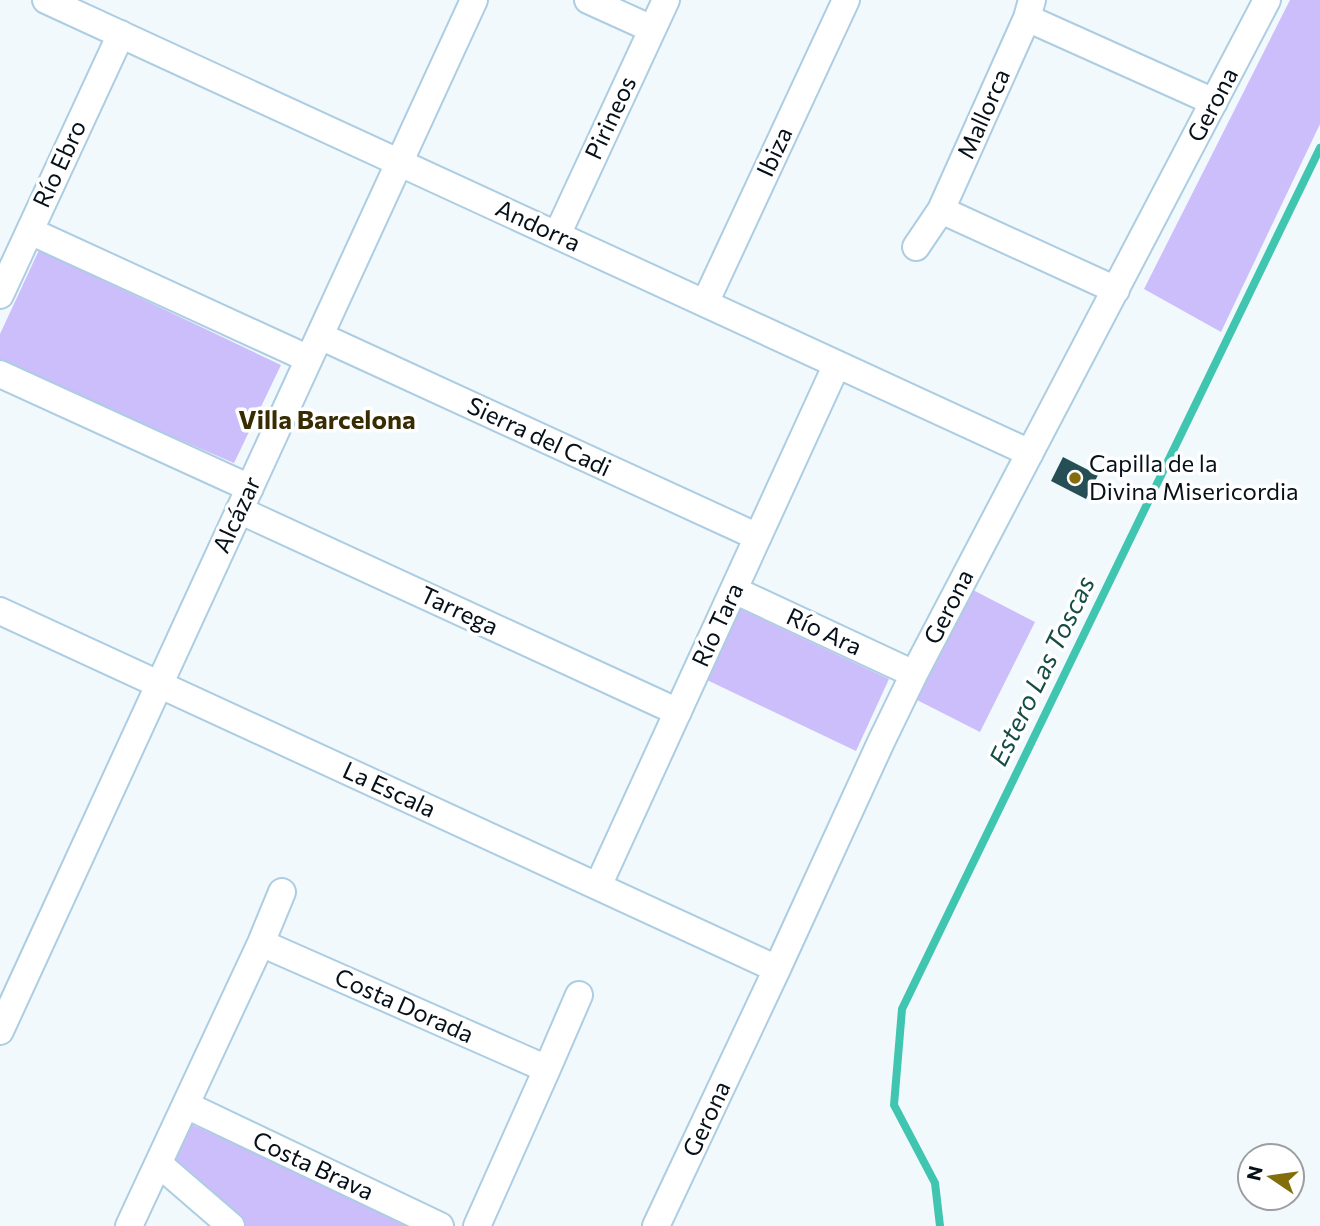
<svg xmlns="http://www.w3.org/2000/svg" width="1320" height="1226" font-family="Commissioner,sans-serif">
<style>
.green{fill:#cbbefb}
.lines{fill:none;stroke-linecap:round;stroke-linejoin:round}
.stream{stroke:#40c5b0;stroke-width:8}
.building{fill:#254e55}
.street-casing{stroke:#accde2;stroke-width:30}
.street{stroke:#fff;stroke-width:26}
.poi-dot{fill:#836e0b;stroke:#fff;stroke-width:2.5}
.labels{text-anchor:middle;stroke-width:7;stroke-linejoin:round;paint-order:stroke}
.street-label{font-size:24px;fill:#051018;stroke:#fff}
.poi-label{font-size:24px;fill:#051018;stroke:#fff;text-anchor:start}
.neighbourhood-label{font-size:26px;font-weight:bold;fill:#382d02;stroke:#fff}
.water-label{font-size:26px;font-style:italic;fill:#154d44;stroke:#fff}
</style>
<rect width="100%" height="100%" fill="#f2f9fd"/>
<path class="green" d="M1290 0H1320V124L1221 332 1144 289Z
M39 250 281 365 234 463 0 363V334Z
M973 590 1035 622 980 732 917 700Z
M740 609 889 679 856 751 707 680Z
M186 1122 420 1226H245L168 1159Z"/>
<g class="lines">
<path class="stream" d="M940 1226 935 1183 894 1105 902 1009 1320 148"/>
</g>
<path class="building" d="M1063 457 1098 475 1086 499 1051 481Z"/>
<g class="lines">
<g class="street-casing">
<path id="street" d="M46 0 1030 453
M588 0 652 29
M1027 18 1214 102
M941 210 1116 290
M30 231 309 359
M557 235 666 0
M916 247 941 210 1027 18 1032 0
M0 295 121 34
M705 303 846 0
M320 336 758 537
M0 374 250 488
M239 510 678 712
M734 590 914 674
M0 611 777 969
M598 886 837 364
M261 943 547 1069
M0 1031 474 0
M186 1105 440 1226
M159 1164 231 1226
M129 1226 261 943 282 892
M477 1226 547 1069 579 995
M656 1226 777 969 881 742 914 674 1267 0"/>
</g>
<use href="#street" class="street"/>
</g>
<circle class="poi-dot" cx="1075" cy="478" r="7"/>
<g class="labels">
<g class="street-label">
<text transform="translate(1213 105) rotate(-62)" y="8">Gerona</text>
<text transform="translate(984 114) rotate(-66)" y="8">Mallorca</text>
<text transform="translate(611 118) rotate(-65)" y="8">Pirineos</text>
<text transform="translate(775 152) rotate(-65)" y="8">Ibiza</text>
<text transform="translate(60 164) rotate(-65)" y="8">Río Ebro</text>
<text transform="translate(538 226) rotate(25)" y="8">Andorra</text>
<text transform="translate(539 437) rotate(25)" y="8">Sierra del Cadi</text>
<text transform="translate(237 515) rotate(-65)" y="8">Alcázar</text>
<text transform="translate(949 607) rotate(-63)" y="8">Gerona</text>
<text transform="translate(459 611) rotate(25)" y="8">Tarrega</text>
<text transform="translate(718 625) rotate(-65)" y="8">Río Tara</text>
<text transform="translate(824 632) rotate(25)" y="8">Río Ara</text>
<text transform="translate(389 790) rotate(25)" y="8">La Escala</text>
<text transform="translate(404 1006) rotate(24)" y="8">Costa Dorada</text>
<text transform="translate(707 1119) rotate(-65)" y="8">Gerona</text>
<text transform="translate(313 1166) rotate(25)" y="8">Costa Brava</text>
</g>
<g class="poi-label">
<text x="1089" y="472">Capilla de la<tspan x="1089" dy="28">Divina Misericordia</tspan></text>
</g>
<g class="neighbourhood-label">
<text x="327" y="429">Villa Barcelona</text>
</g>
<g class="water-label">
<text transform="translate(1042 671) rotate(-64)" y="9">Estero Las Toscas</text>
</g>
</g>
<g transform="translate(1271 1177) rotate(283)"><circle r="33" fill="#ffffff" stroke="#9b9fa3" stroke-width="2"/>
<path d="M0-5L12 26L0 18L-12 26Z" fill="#836e0b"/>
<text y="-10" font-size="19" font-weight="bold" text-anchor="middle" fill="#051018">N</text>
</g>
</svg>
